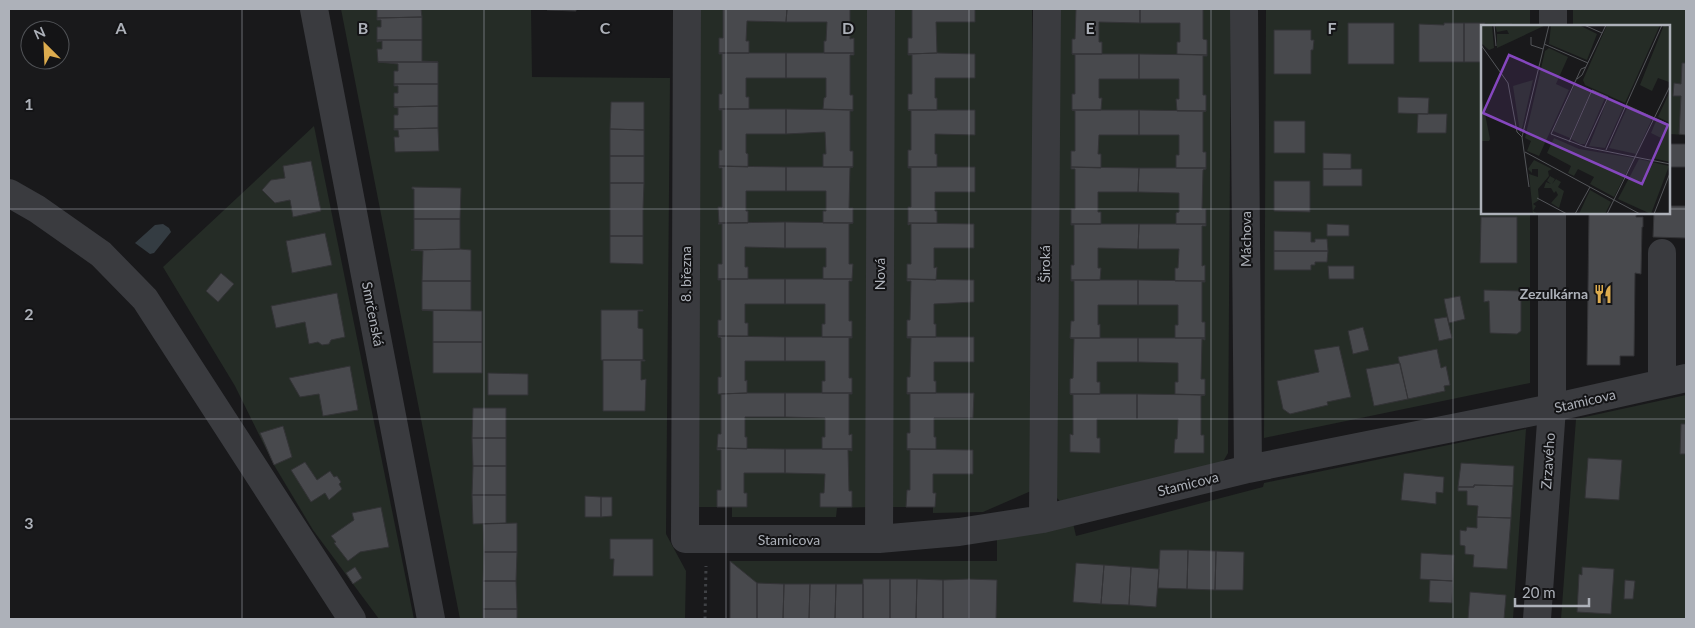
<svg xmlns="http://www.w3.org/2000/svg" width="1695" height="628" font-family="Lato,sans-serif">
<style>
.green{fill:#252c26}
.water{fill:#343c42}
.building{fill:#48494d;stroke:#333336}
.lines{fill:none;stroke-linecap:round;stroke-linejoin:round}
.path{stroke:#404246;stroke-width:3;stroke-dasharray:2.5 4;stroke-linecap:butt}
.minor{stroke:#3a3b3f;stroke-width:28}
.grid{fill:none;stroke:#adb1b9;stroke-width:1;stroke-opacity:0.55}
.labels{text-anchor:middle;stroke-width:4;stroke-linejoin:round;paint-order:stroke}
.street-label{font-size:14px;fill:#adb1b9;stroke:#141416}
.poi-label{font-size:14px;font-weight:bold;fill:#adb1b9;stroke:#141416;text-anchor:end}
.inset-road{fill:none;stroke:#54565a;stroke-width:1}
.view{fill:#8547be;fill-opacity:0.15;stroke:#8547be;stroke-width:2.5}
.inset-edge{fill:none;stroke:#adb1b9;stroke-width:2.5}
.grid-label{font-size:16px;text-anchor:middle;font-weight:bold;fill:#adb1b9;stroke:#141416;stroke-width:4;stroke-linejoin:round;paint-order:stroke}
</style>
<rect width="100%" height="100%" fill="#19191b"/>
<path class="green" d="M341 9H531L532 77 670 78 666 534 686 571 685 619H460Z
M697 9H873L871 507 837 508 836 517H732V507H698Z
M888 9H1032L1033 110 1031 491 983 512 933 513V507H887Z
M1054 9H1231L1228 453 1224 460 1218 465 1060 501 1055 496Z
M1266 9H1530V26H1482V212L1530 213V383L1264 438Z
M1573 9H1686V135L1669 134V26H1573Z
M314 126 414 619H379L313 530 274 465 235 386 163 267Z
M1686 395V619H1561L1576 419Z
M1526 429 1513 619H730V561H997V540L1073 523 1076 536 1263 487 1264 483Z"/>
<path class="water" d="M163 224 169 228 171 232 154 253 150 254 135 243 155 225Z"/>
<path class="building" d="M377 9H421L422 17 377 18Z
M546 9H576V11L547 10 548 9Z
M723 9H787L786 22 747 21 746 41H749V53H719V38H723Z
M787 9H850V39L854 38V53H824V41H826L827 22H786Z
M912 9H975V22H936L937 53 908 54V38H912Z
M1076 9H1140V23L1099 22V42H1102V54H1072V39H1075Z
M1140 9H1203V39L1207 40V55L1177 54V42H1180V23H1140Z
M422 17V40H377V27H381V20H377V18Z
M1348 23H1394V64H1348Z
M1444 23H1464V62H1419V24L1444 25Z
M1464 23H1485L1484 25H1496V24H1512V26H1482V62H1464Z
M1274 30H1311V40H1314L1313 50H1311V74H1274Z
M377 40H422V61L438 62H378L377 49H382V41L377 42Z
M719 53H786V78H746V97H749V109H719V94H722V54H719Z
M786 53H854V55H850V95H853V110L823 109 824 98 826 97V78H786Z
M937 53 975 54V78H935V98H937V110H908V94H912V55H908V54Z
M1072 54H1139V79H1099V98H1102L1101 110H1072V94H1075V55Z
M1139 54 1207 55V56H1203V95H1206V111H1177L1176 99H1179V79H1139Z
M378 62H438V84H394V71H398V64Z
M1682 63H1686V135L1679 134 1681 96H1673L1674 83 1681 84Z
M394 84H438V106L394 107V93H398V86H394Z
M1398 97 1429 98 1428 114 1398 113Z
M611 102H644V130L610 129Z
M438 106V128L394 129V115H398V108L394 107Z
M719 109H786V134H746V153L748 154V167L719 166V150H722V110H719Z
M786 109 853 110V111H850V151H853V167H823V154H826L825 132 786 134Z
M908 110H975V135L935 134V154H937V167H908V150H911V111Z
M1072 110H1139V135H1099L1098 154H1101V168L1071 167V151H1075V111Z
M1139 110 1206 111 1203 112V152H1206V168H1176V155H1179V135H1139Z
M1418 114H1447L1446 133H1417Z
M1274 121H1305V153H1274Z
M438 128 439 151 395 152 394 137H399L398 130H394V129Z
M610 129 644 130V156H610Z
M1669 144H1686V167H1669Z
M1323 153 1351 154V169H1323Z
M610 156H644V183H610Z
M311 161 321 211 293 217 290 200 275 203 262 190 271 180 285 178 283 166Z
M719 166 786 167V191H746V211H748V223H719L718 207H722V168H719Z
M786 167H853L850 168 849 208H853V223H823V211H826V191H786Z
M908 167H975V192H935V211H937V223H908V207H911V168H908Z
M1071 167 1139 168 1138 192H1098V212H1101V224H1071V209H1075V169H1071Z
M1139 168H1206V169L1203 170 1202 209H1206V224H1176V213L1179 212V193L1138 192Z
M1323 169H1362V186H1323Z
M1274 181H1310V212L1274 211Z
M610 183H644L643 209H610Z
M412 187 461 188 460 219H414V189H412Z
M1669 206H1686V238L1653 237 1654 212H1669Z
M610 209H643V236H610Z
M1589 212H1636V217H1643V227H1642L1641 274 1635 273 1634 356H1620V365H1587Z
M1481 217H1517V263H1480Z
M414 219H460V249L411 250 414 249Z
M785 222V248L745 247V267H748V279H718V264H722V224H718L719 223Z
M785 222 853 223 849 224V264H853L852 279H823V267H826V248H785Z
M908 223 974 224V248H934V268L937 267 936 280 907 279V264H911V224L908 225Z
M1071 224H1139L1138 249 1098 248V268H1101L1100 280H1071V265H1074V225H1071Z
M1139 224H1206V226H1202V266L1205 265V281H1175V268H1178L1179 249H1138Z
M1327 224 1349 225V236H1327Z
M1274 231 1311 232V242H1315V239H1327L1328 251H1274Z
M325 233 332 265 292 273 286 241Z
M610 236H643V264L610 263Z
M460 249 471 250V281H422L423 251 411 250Z
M1274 251H1328L1327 262H1315V265H1311V270H1274Z
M1328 266H1354V279H1329Z
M221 273 234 284 218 302 206 291Z
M718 279H785V304H745V323H748V336H718V320H721V280H718Z
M785 279H852V281H849V321H852V337H822V324H825V304H785Z
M907 279 974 280V302L934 304V324H936V337H907V320H910L911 281H907Z
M1071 280H1138V305H1098V325L1100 324V338H1070L1071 321H1074V281H1071Z
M1138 280 1205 281V282H1202V322H1205V338H1175V325H1178V305H1138Z
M422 281H471V310H422Z
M1484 290 1521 291V331L1517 334 1490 333 1489 301 1484 302Z
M337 293 345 337 331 340 329 344 322 345 318 342 309 344 305 322 276 328 271 306Z
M1460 296 1465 319 1449 323 1444 299Z
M422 310 482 311V342H433V311Z
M601 310H643V311H638V328L643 329V360H601Z
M1447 317 1452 338 1439 341 1434 319Z
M1363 327 1369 350 1353 354 1348 331Z
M718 336 785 337V361H745V381L747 380V393L718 394V377H721V338L718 337Z
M785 337H852V338H849V378H852V393H822V381H825V361H785Z
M907 337H974V362H934V381H936V393H907V377H910L911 338H907Z
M1070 338H1138V362H1097V382H1100V394H1070V379L1073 378 1074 339Z
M1138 338H1205V340L1202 339 1201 379H1205V395L1175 394V382H1178V363L1138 362Z
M433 342H482V373H433Z
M1339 346 1351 397 1327 402 1328 405 1290 414 1283 409 1277 381 1319 372 1314 350Z
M1437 349 1441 368 1446 366 1450 385 1444 386 1445 391 1408 399 1398 357Z
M603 360H645V361H641V380L646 379 645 411H603Z
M1400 363 1408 399 1374 406 1366 369Z
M350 366 358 410 323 416 319 394 300 397 289 378Z
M488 373 528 374V395H488Z
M747 393H785V417H745V437H747V449L717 448 718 434H721V394Z
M785 393H852V394H849V435L852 434V449H822V437H825V418L785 417Z
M907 393H974L973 418H934V437H936V449H907V433H910V394H907Z
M1070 394H1137V419H1097V438H1100V453L1070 452V434L1073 435V395Z
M1137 394 1205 395 1201 396V435H1204V453H1174L1175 439H1177L1178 419H1137Z
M473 408H506V438H472Z
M1681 424H1686V454H1680Z
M283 426 292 457 274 465 260 433Z
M472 438H506V466H473Z
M717 448 785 449V473H744V493H747V507H717V490H721V450H717Z
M785 449H852V451L848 450 849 491H852V507H820V493H824L825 474 785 473Z
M907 449 973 450V474H933V493H936L935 507H906L907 490H910V450H907Z
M1588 458 1622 460 1619 500 1585 498Z
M305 462 317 480 330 471 334 477 337 476 341 482 339 484 342 489 329 500 325 493 311 502 291 470Z
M1461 463 1514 466 1513 486 1474 485V487H1458Z
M473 466H506V495H472Z
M1404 473 1444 477 1443 493 1436 492V504L1401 500Z
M1474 485 1513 486 1511 518 1477 517 1478 506 1467 505V491H1458V487H1474Z
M472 495H506V523L473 524Z
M585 496 601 497V517H585Z
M601 497H612V516L601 517Z
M381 507 389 547 360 552 348 561 334 543 336 542 331 536 354 520 352 513Z
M1477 517 1511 518 1507 569 1473 567 1474 555 1465 554V546L1460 545V530L1466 531 1467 527 1477 528Z
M517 523V552H484L483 524Z
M610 539H653V576H613L614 559H610Z
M1160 550H1188L1187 589 1158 588Z
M1188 550 1216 551 1215 590 1187 589Z
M1216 551 1244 552 1243 590H1215Z
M484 552H517L516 581H483Z
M1421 553 1454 555 1453 581 1420 579Z
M730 561 757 583V619H730Z
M1076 563 1104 565 1101 604 1073 602Z
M1104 565 1131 567 1129 605 1101 604Z
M355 567 362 578 353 584 346 573Z
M1131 567 1159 569 1156 607 1129 605Z
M1582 567 1614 569 1611 614 1577 612 1579 574 1582 575Z
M863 579H890V619H863Z
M890 579H917L916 619H890Z
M917 579 943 580V619H916Z
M969 579V619H943V580Z
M969 579 997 580 996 619H969Z
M1430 580 1453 581 1452 603 1429 602Z
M1625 580 1635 581 1633 599H1624Z
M483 581H516L517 609H483Z
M757 583 784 584 783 619H757Z
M784 584H810L809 619H783Z
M810 584H836L835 619H809Z
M836 584H863V619H835Z
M1470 592 1506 595 1504 619H1468Z
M483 609H517V619H483Z"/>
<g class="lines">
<path class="path" d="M705 619 706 566"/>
<path class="minor" d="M314 9 431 619
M687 9 685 539H879L959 532 1043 519 1248 469 1552 408 1686 378
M1244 9 1248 469
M1553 26V9
M9 193 37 209 101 254 145 299 352 619
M1662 383V253
M1043 519 1047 9
M879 539 881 9
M1537 619 1552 408V212"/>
</g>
<path class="grid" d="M242 9V619M484 9V619M726 9V619M969 9V619M1211 9V619M1453 9V619M9 209H1482M1669 209H1686M9 419H1686"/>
<defs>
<g id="restaurant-bare" transform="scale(1.5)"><path d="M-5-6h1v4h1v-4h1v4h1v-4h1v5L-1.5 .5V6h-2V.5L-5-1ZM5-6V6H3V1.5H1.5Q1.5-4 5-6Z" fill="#ddac4e" stroke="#141416" stroke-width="2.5" paint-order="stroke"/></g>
</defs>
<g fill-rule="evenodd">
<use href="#restaurant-bare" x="1603" y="294"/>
</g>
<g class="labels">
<g class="street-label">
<text transform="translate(1246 239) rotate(-90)" y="5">Máchova</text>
<text transform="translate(1045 264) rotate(-90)" y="5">Široká</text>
<text transform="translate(686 274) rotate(-90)" y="5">8. března</text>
<text transform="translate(880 274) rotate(-90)" y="5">Nová</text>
<text transform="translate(373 314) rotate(79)" y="5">Smrčenská</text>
<text transform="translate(1585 401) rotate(-13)" y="5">Stamicova</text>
<text transform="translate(1548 461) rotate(-86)" y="5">Zrzavého</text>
<text transform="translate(1188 484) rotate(-14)" y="5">Stamicova</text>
<text x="789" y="545">Stamicova</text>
</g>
<g class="poi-label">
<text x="1588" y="299">Zezulkárna</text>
</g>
</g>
<g transform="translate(1481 25)">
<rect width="189" height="189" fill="#19191b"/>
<path d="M0 0H11L13 23 8 25 0 18ZM14 0H65L16 23V9H28L26 5 16 7ZM70 0H98L116 9 106 35 68 19ZM126 0H179L144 78 104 60 102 55ZM183 0 189 3V55L188 57 177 53 171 66 159 60ZM68 23 87 32 75 59 88 65 58 131 46 126 50 116 44 113 64 26ZM52 55 40 108H39L32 61ZM94 59 110 66 89 113 72 106ZM111 66 124 73 104 119H99L90 114ZM189 66V98L177 92ZM0 69 9 114 8 116H0ZM127 73 143 81 124 123 108 121ZM146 83 171 94 155 129 128 123ZM175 96 189 102V137L171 133 182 114 170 108ZM73 113 98 124 153 133 133 172 109 159 113 152 97 144 93 151 87 148 90 141 66 128ZM158 134 188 141 170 189 137 174ZM53 135 71 144 67 146 68 151 57 164 58 175 52 179 55 181 52 186 57 189H52L48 149 57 152V144H51V148L47 144ZM69 151 74 154 71 159 75 154 80 157 77 162 83 166 78 183 70 178 77 170 75 166 73 168 70 163H63L65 157 70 159 66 156ZM109 165 130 177 124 189H98Z" fill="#252c26"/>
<path class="inset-road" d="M13 0 15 21M103 0 121 8M50 12V20L62 24M63 19 107 38M0 20 27 58 36 107 41 112M105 42 100 44 70 109 104 122 189 139M96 54 101 50 125 0M145 80 189 100M88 117 111 65 127 72 104 122M125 125 181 0M44 127 159 189M48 162 41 112 68 0M56 173 86 189M94 189 109 162M126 189 189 61M173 189 189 148"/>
<path class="view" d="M28 30 187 100 161 159 2 88Z"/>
<rect width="189" height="189" class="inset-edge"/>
</g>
<g class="grid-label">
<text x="121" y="34">A</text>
<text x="363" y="34">B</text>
<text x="605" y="34">C</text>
<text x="848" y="34">D</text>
<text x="1090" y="34">E</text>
<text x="1332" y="34">F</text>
<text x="29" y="110">1</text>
<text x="29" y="320">2</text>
<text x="29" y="529">3</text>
</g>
<rect width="1695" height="628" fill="none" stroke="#adb1b9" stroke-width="20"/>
<g transform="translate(45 45) rotate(336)"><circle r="24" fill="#141416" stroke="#515357"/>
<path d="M0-4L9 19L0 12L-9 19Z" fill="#ddac4e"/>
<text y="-8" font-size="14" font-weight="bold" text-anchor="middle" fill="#adb1b9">N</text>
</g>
<path d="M1515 598v8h74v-8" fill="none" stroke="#adb1b9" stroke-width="2.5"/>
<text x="1522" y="598" font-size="15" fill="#adb1b9" stroke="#141416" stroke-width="4" paint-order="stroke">20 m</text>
</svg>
